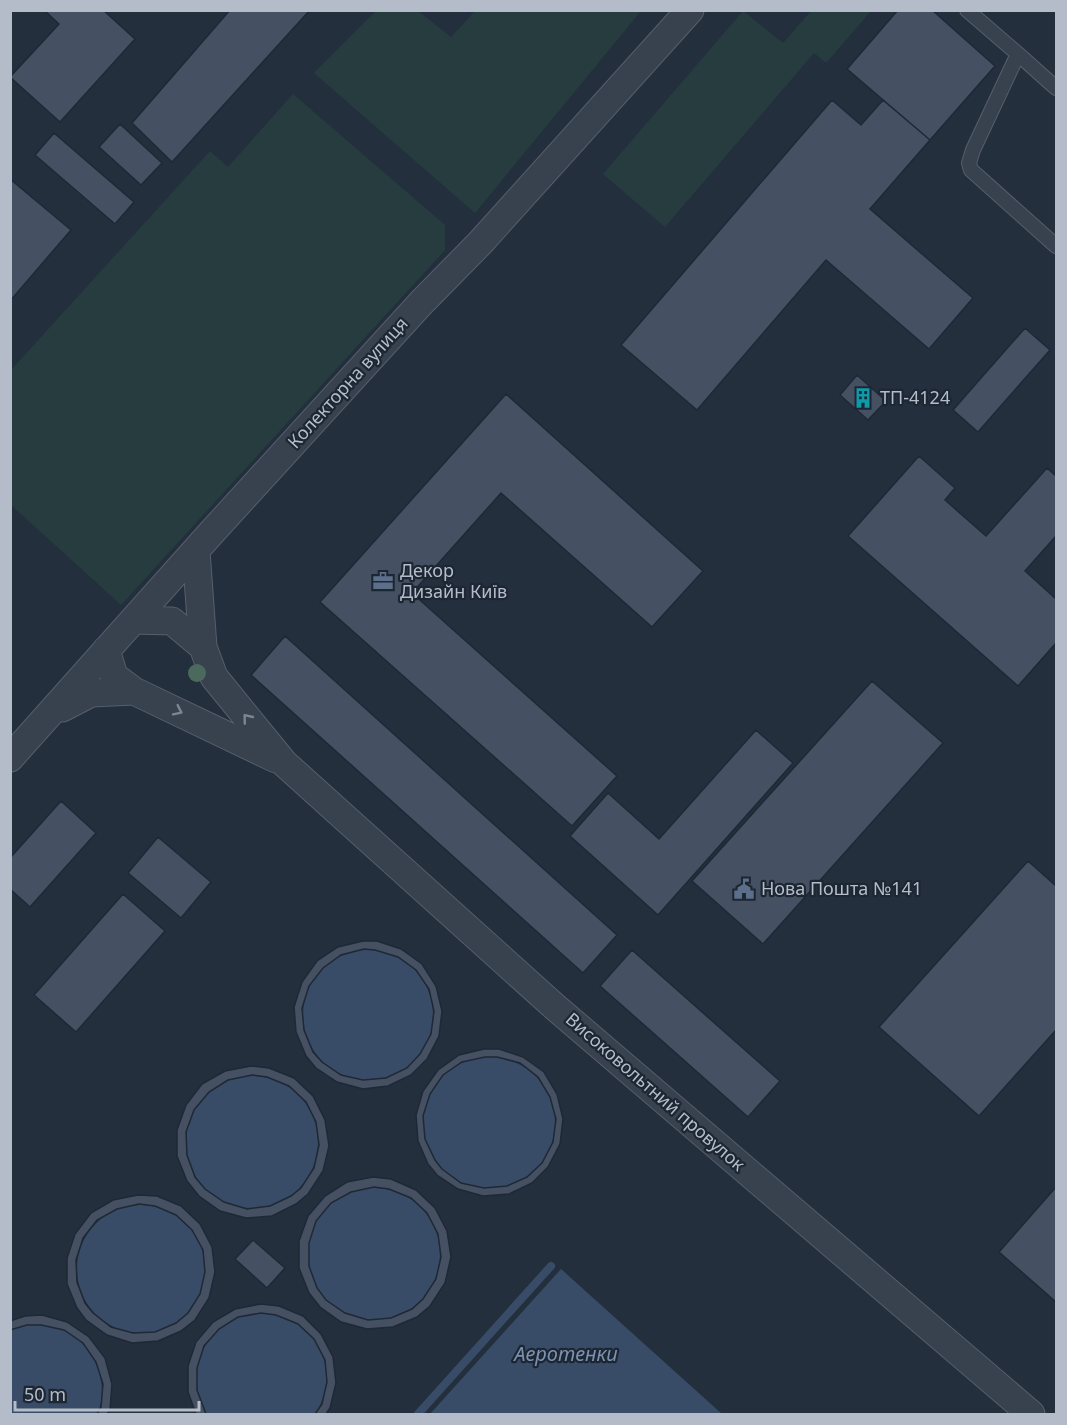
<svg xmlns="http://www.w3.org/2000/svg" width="1067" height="1425" font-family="'Noto Sans',sans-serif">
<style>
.green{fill:#263c3f}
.water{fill:#394c67}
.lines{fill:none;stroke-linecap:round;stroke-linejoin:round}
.stream{stroke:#394c67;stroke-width:8}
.building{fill:#455162;stroke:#1f2835;stroke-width:1.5;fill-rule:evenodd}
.service-casing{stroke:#565f6c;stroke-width:16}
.minor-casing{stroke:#565f6c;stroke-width:29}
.service{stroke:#38414e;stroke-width:14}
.minor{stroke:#38414e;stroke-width:27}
.tree{fill:#4b6a5d}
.oneway{stroke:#7c8592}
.labels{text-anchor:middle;stroke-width:4.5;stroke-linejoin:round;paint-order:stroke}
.street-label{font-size:18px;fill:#b4bcc9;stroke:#1d2633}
.poi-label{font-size:18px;fill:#b4bcc9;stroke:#1d2633;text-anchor:start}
.water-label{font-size:20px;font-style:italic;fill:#7c92b1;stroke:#1d2633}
</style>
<rect width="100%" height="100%" fill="#242f3e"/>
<path class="green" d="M376 11H418L451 37 475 11H641L475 213 314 73Z
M743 11 783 43 811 11H871L826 63 814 53 665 227 603 174Z
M293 94 445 225V250L121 605 11 505V370L210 151 228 167Z"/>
<path class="water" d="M303 1015a65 65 0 1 1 130 0a65 65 0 1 1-130 0Z
M423 1123a66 66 0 1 1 132 0a66 66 0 1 1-132 0Z
M186 1142a66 66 0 1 1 132 0a66 66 0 1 1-132 0Z
M308 1254a66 66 0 1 1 132 0a66 66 0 1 1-132 0Z
M77 1269a64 64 0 1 1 128 0a64 64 0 1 1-128 0Z
M561 1269 722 1414H430Z
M261 1313C274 1314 286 1317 297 1323 328 1343 335 1385 315 1414H206C186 1380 199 1332 238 1317 245 1315 254 1314 261 1313Z
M27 1325C39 1325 53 1325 64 1330 94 1345 111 1384 97 1414H11L10 1330Z"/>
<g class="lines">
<path class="stream" d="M418 1414 551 1266"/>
</g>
<path class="building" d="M44 10H103L135 39 60 122 10 77 59 24Z
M230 10H310L172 162 132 123Z
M898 10H932L995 66 930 140 847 69Z
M832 100 861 125 883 100 930 140 870 209 973 298 929 349 826 260 697 410 621 345Z
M120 124 162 163 141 185 99 147Z
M54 133 134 202 115 224 35 155Z
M10 179 71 230 10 301Z
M1025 328 1050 350 978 432 953 410Z
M857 375 886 401 868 420 840 395Z
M506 394 703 571 652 627 501 493 412 593 617 776 572 826 320 602Z
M919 456 955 488 945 500 986 536 1047 468 1056 476V536L1025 571 1056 599V643L1018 686 848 536Z
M285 636 617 935 583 973 251 675Z
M872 681 943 743 763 944 692 881Z
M756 730 793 763 658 915 570 836 608 793 659 839Z
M61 801 96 833 30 907 10 889V858Z
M158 837 211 882 181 918 128 873Z
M1028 861 1056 886V1030L979 1116 879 1027Z
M123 894 165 931 76 1032 34 995Z
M363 941H377L401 949 422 964 436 986 442 1011 439 1036 427 1059 411 1075 388 1086 363 1089 337 1082 316 1068 306 1056 296 1032 294 1007 302 982 317 961 338 947ZM364 949 375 950 398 957 416 970 429 989 434 1011 431 1034 420 1054 407 1068 386 1078 363 1080 341 1075 322 1062 313 1052 304 1030 302 1008 309 986 323 968 341 955Z
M632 950 780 1081 748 1117 600 986Z
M484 1049H499L523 1057 544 1072 557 1094 563 1119 560 1144 548 1167 532 1183 509 1194 483 1196 458 1189 437 1175 428 1164 418 1141 416 1115 423 1091 438 1070 459 1055ZM485 1057H497L520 1063 538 1077 550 1097 556 1119 553 1142 542 1163 527 1177 507 1186 484 1188 461 1183 442 1169 435 1160 425 1139 423 1116 430 1094 443 1075 462 1062Z
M251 1066 269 1068 294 1078 313 1096 325 1120 329 1146 323 1171 308 1194 296 1204 272 1216 246 1218 220 1211 199 1196 187 1181 177 1156V1130L186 1105 202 1084 225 1071ZM252 1075 267 1077 289 1086 306 1102 316 1122 319 1145 314 1168 301 1188 291 1196 270 1206 247 1209 224 1202 205 1189 195 1177 187 1155 186 1132 194 1110 209 1092 228 1080Z
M373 1177 391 1179 416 1190 435 1208 447 1231 451 1257 445 1283 430 1306 417 1317 393 1327 367 1329 341 1322 320 1307 309 1293 299 1268V1241L308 1216 325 1196 347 1182ZM374 1187 389 1189 411 1198 427 1213 438 1234 441 1257 436 1279 423 1299 412 1309 391 1318 368 1320 345 1313 326 1300 317 1288 309 1266V1243L316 1221 331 1203 351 1192Z
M1056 1187V1302L999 1252Z
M138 1195 157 1196 181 1206 200 1224 212 1247 215 1272 209 1298 195 1320 181 1331 158 1341 132 1343 107 1335 86 1320 77 1308 67 1284V1258L75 1234 91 1213 113 1200ZM139 1204 155 1206 176 1215 192 1230 203 1250 205 1272 200 1294 188 1313 176 1323 155 1332 133 1333 111 1327 93 1313 85 1303 77 1282 76 1260 83 1238 97 1220 117 1209Z
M253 1240 285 1268 267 1288 235 1259Z
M261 1304 279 1306 303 1316 321 1334 333 1357 336 1383 330 1408 326 1414H315L322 1404 327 1382 325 1360 314 1339 298 1324 276 1315 261 1313 238 1317 219 1329 204 1346 197 1368V1390L206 1414H196L188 1392V1366L196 1342 213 1322 235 1309Z
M42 1315 67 1322 89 1337 105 1358 112 1384 110 1410 107 1414H97L101 1407 103 1384 96 1362 83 1343 64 1330 41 1325H27L10 1330V1321L25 1316Z"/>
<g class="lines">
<g class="service-casing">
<path id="service" d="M967 10 1018 54 973 150 969 163 971 170 1056 246
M1018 54 1056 88"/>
</g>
<g class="minor-casing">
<path id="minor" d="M196 551 203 647 214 677 284 763 555 1007 1031 1414
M134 620 172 621 203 647
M106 650 114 676 134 691 276 759
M62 708 91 693 134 691
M10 758 212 532 421 303 480 243 690 10"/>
</g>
<use href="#service" class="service"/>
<use href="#minor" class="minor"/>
</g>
<circle class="tree" cx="197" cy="673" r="9"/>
<defs><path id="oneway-chevron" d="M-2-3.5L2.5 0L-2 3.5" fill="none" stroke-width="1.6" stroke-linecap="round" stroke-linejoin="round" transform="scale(1.5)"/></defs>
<g class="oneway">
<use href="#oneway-chevron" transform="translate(178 711) rotate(26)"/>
<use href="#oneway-chevron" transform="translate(247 718) rotate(-129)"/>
</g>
<defs>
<g id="building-bare" transform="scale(1.62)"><path d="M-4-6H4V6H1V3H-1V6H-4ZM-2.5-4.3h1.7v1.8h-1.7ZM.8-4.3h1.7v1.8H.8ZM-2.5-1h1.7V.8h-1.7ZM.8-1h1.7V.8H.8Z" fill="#0f9aa8" stroke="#1d2633" stroke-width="2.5" paint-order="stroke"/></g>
<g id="office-bare" transform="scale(1.62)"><path d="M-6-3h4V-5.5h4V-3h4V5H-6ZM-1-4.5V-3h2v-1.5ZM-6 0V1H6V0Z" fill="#5c6f8a" stroke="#1d2633" stroke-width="2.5" paint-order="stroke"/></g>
<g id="civic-bare" transform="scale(1.62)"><path d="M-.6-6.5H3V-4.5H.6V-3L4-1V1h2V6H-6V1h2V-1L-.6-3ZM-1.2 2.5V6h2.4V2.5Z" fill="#5c6f8a" stroke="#1d2633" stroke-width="2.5" paint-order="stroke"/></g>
</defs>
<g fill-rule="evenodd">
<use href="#building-bare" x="863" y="398"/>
<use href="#office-bare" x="383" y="581"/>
<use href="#civic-bare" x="744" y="889"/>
</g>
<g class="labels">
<g class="street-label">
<text transform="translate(348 383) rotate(-48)" y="6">Колекторна вулиця</text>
<text transform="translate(655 1092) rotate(41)" y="6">Високовольтний провулок</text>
</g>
<g class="poi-label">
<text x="880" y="404">ТП-4124</text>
<text x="400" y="577">Декор<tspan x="400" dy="21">Дизайн Київ</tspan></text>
<text x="761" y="895">Нова Пошта №141</text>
</g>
<g class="water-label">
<text x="566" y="1361">Аеротенки</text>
</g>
</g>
<rect width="1067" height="1425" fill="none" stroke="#b4bcc9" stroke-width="24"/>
<path d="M15 1401v9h184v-9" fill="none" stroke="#b4bcc9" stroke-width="3"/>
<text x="24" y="1401" font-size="18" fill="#b4bcc9" stroke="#1d2633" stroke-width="4.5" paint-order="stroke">50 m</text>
</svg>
